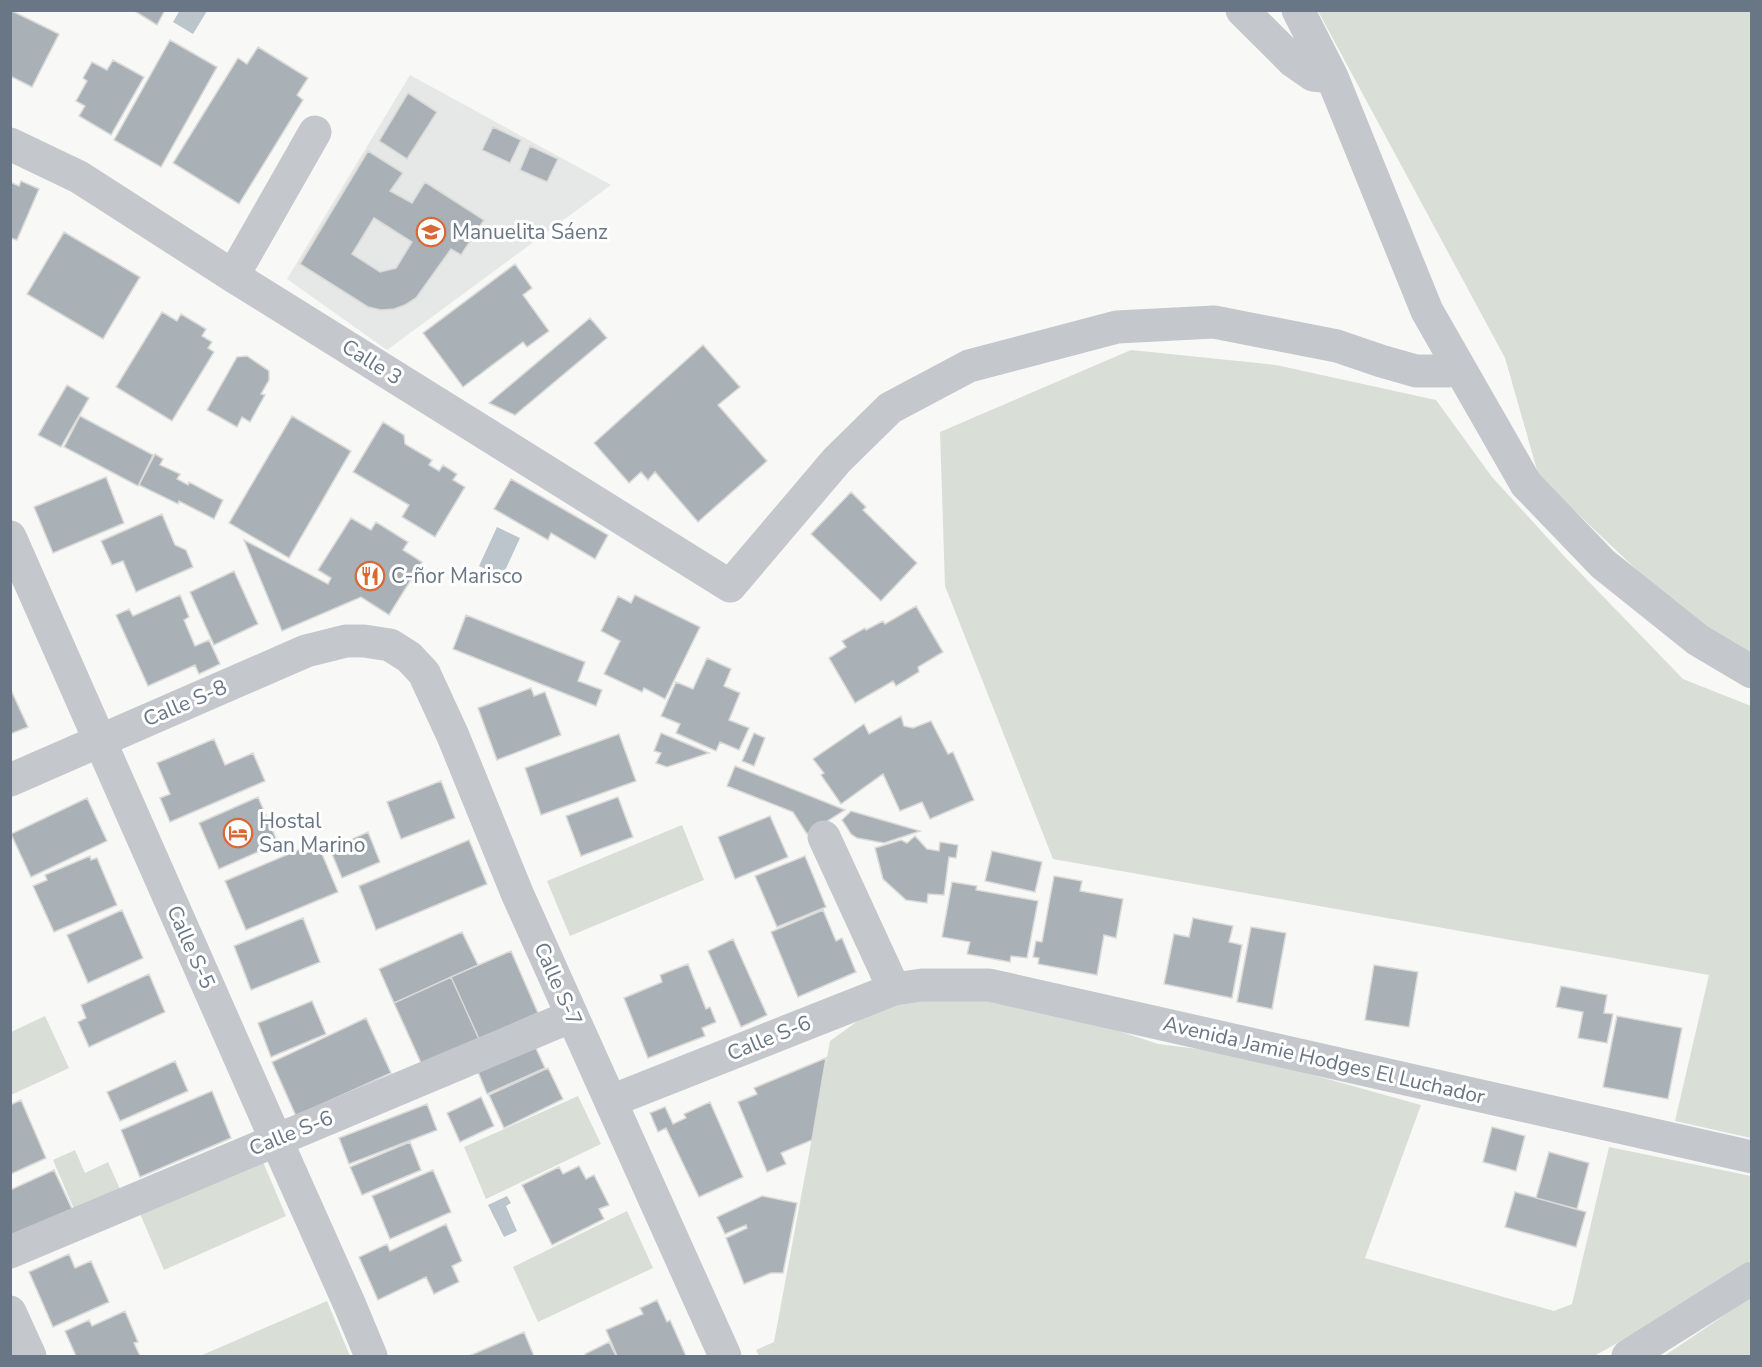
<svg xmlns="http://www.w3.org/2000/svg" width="1762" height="1367" font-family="'Nunito Sans',sans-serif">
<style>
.built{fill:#e6e7e7}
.green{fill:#d9dfd7}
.water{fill:#bcc5cb}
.building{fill:#a9b0b6;stroke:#dadad8;stroke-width:1.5;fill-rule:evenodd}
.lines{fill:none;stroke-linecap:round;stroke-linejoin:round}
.minor{stroke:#c4c7cb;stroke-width:33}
.labels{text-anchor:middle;stroke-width:6;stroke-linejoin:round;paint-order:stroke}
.poi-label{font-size:21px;fill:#697685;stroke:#fff;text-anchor:start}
.street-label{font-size:21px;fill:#697685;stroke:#fff}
</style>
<rect width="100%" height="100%" fill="#f8f8f6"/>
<path class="built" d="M410 75 611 185 387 350 287 279Z"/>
<path class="green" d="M1318 11H1751V652L1720 649 1539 477 1505 358Z
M1131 350 1276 365 1436 400 1492 477 1564 556 1683 679 1751 706V1138L1675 1121 1709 975 1053 859 945 586 940 432Z
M682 825 704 880 570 936 547 881Z
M969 998 1053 1009 1158 1044 1238 1054 1421 1105 1365 1258 1554 1311 1572 1304 1609 1147 1751 1176V1260L1675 1311 1594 1356H759L756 1350 774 1342 830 1041 863 1017 900 1002Z
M45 1016 69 1068 11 1095V1032Z
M578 1096 601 1144 486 1199 464 1147Z
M75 1150 85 1173 108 1162 120 1189 74 1209 53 1160Z
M260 1155 286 1216 164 1270 138 1209Z
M627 1211 653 1268 538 1322 513 1267Z
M1751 1294V1356H1664L1719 1319Z
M327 1301 350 1356H200Z"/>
<path class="water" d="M180 10H207V11L193 34 173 22Z
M497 527 520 538 502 577 479 566Z
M507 1196 511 1203 506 1206 517 1231 504 1237 488 1205Z"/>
<path class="building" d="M10 10 59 34 32 87 10 76Z
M133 10H165L157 25Z
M170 40 217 67 161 167 114 140Z
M258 47 308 78 297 95 303 100 239 204 173 163 238 58 247 64Z
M113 60 144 77 111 135 79 116 85 106 76 101 87 81 83 78 92 62 107 70Z
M408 93 437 112 407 159 379 141Z
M493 127 521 140 510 163 482 150Z
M530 146 558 159 547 182 520 170Z
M368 151 403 173 390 191 412 203 425 182 484 220 461 255 451 249 416 298 405 305 394 309 381 310 368 307 300 264ZM374 218 412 242 396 268 380 272 352 254Z
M21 181 39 189 17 240 10 238V182L19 186Z
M64 232 140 277 103 339 27 294Z
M515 264 532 288 523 295 549 331 527 347 523 342 463 387 423 333Z
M162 312 177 321 181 314 206 329 202 336 212 342 208 348 214 352 172 421 116 387Z
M590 318 607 338 515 415 489 403Z
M703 345 740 387 718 405 767 461 698 522 655 472 648 480 641 472 629 483 594 443Z
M247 356 269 371V380L261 394 265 395 250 422 242 417 237 427 207 410 237 357Z
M67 385 89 398 61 447 38 435Z
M80 416 153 455 138 486 64 447Z
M292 416 351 451 289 558 229 523Z
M383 422 404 435 405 444 432 460 429 465 439 471 443 465 457 474 453 480 465 487 435 537 402 517 409 505 353 472Z
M155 454 163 459 160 465 180 474 177 479 188 485 189 482 223 500 214 519 179 501 178 504 139 485Z
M106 477 124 523 53 553 34 507Z
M511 479 608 535 595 559 551 533 548 540 494 509Z
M851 492 866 507 863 510 917 563 881 601 811 534Z
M162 514 175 545 186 550 193 567 136 592 123 561 112 565 101 541Z
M351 518 371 530 376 522 408 542 403 550 422 562 389 615 361 597 282 631 244 540 328 584 331 578 318 570Z
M234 571 258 624 214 645 190 592Z
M180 595 189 617 184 620 195 646 209 640 220 664 199 674 195 665 148 686 116 615 129 609 133 616Z
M635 595 700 627 665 699 644 688 642 692 604 674 620 641 601 631 618 596 631 603Z
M916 606 943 652 918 667 919 672 896 686 893 681 855 703 829 658 846 647 842 641 865 628 866 630 883 621 885 624Z
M466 615 585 662 578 681 602 690 596 706 453 649Z
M707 658 731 669 724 686 740 693 729 720 749 728 739 750 720 742 716 751 676 733 680 724 661 716 676 682 693 689Z
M10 688 28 727 10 734Z
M531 688 534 696 545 692 561 735 497 760 478 708Z
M901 716 904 726 913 728 931 721 948 754 953 752 974 800 930 819 922 802 900 811 883 774 841 804 821 775 824 773 813 759 864 724 869 734Z
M661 733 709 753 667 767 656 763 661 753 654 751Z
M754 733 765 738 754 766 742 761Z
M619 734 636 781 541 815 525 768Z
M214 739 225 765 253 753 265 781 170 822 160 798 170 794 157 763Z
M735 766 845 810 807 834 793 812 727 786Z
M441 781 455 818 401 839 387 802Z
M258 797 278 843 219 869 199 823Z
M618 797 633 837 581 856 566 816Z
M87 798 107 841 31 877 11 834Z
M851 811 920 831 884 843 857 838 851 834 842 820Z
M770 816 788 857 735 879 718 837Z
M368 832 380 862 342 878 330 849Z
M915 836 927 849 939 851 940 842 958 845 956 858 949 857 944 895 928 894 927 903 906 900 883 879 875 848 901 840 907 843Z
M469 840 487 884 376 930 359 886Z
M317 842 338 892 246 930 225 881Z
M992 851 1042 862 1035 892 985 881Z
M90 856 91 860 97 858 117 905 54 932 33 886 47 880 45 875Z
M805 856 826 907 777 927 755 876Z
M1054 876 1082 881 1080 891 1123 899 1116 938 1104 935 1097 975 1038 964 1039 958 1033 957 1036 941 1042 942Z
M952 882 977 886 976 890 1038 901 1027 958 1011 956 1010 962 967 954 970 942 942 937Z
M122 910 143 958 88 983 67 935Z
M823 910 836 941 842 938 856 972 798 997 771 932Z
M303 918 320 962 251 990 234 946Z
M1193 918 1233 926 1229 942 1242 945 1232 998 1164 984 1174 934 1189 937Z
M1251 927 1286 933 1272 1009 1237 1002Z
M462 932 478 965 394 1003 379 969Z
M733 939 767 1015 741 1027 708 951Z
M511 951 538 1013 479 1039 451 977Z
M688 964 706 1009 710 1007 716 1022 702 1028 705 1036 648 1058 624 998 662 982 660 975Z
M1374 965 1418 972 1409 1027 1365 1020Z
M149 974 165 1012 89 1047 78 1022 86 1018 81 1005Z
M451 977 479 1039 422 1065 394 1003Z
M1561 986 1607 995 1604 1013 1613 1014 1607 1043 1578 1038 1583 1012 1556 1007Z
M312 1001 326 1034 271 1057 258 1023Z
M1617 1016 1682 1028 1668 1099 1603 1087Z
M366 1018 391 1073 296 1116 272 1062Z
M533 1042 545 1068 487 1094 476 1067Z
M826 1058 812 1140 781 1153 786 1164 767 1172 738 1102 757 1094 754 1088Z
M175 1061 188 1091 120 1121 107 1092Z
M548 1068 563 1099 504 1128 489 1095Z
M212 1091 231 1138 140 1177 121 1130Z
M481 1097 494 1126 460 1142 447 1113Z
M21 1100 46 1158 11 1174 10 1105Z
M710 1102 743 1177 699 1197 666 1128 658 1132 650 1113 665 1107 673 1124 686 1118 684 1114Z
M427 1104 437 1130 349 1164 339 1138Z
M1492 1127 1525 1136 1516 1171 1483 1162Z
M410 1142 421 1170 362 1195 350 1167Z
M1549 1152 1589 1163 1577 1209 1536 1198Z
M579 1166 586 1179 594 1175 609 1205 599 1209 604 1219 552 1245 522 1185 559 1167 563 1174Z
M54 1170 72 1209 10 1238V1190Z
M433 1170 451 1212 390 1239 372 1196Z
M1515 1192 1586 1212 1576 1247 1505 1227Z
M762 1196 797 1203 783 1273H771L744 1284 726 1238 747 1228 746 1225 725 1234 717 1217Z
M446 1224 462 1261 452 1266 459 1282 434 1294 426 1277 378 1300 359 1257 387 1244 390 1251Z
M69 1254 75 1268 91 1261 109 1302 53 1327 29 1272Z
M657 1300 667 1322 670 1320 686 1356H617L606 1330 643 1314 640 1308Z
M125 1311 138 1342 134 1343 140 1356H76L65 1331 89 1320 92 1326Z
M524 1332 534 1356H469Z
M609 1342 616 1356H587L585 1354Z"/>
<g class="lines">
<path class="minor" d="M1242 10 1293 61 1313 75 1332 77
M1298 10 1332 77 1427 311 1526 484 1603 564 1698 640 1752 672
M10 144 79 177 233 276 730 586 837 460 890 408 969 366 1117 327 1214 322 1337 346 1381 361 1416 371H1447L1459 367
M233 276 315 132
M10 537 269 1124 349 1303 371 1356
M10 780 306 651 346 641H364L390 645 409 657 424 673 453 736 517 893 725 1356
M824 837 894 989
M611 1101 894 989 922 985H989L1752 1157
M10 1252 572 1016
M10 1312 30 1356
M1628 1356 1752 1278"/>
</g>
<defs>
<g id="school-ring" transform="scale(1.5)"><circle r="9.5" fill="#fff" stroke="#d96835" stroke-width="1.5"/><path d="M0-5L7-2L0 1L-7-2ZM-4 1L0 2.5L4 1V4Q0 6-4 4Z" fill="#d96835"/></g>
<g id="restaurant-ring" transform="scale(1.5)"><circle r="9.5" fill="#fff" stroke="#d96835" stroke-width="1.5"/><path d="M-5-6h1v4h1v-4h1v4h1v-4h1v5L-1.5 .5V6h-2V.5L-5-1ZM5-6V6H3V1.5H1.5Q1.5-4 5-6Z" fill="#d96835"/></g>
<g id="hotel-ring" transform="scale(1.5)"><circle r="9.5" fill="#fff" stroke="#d96835" stroke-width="1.5"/><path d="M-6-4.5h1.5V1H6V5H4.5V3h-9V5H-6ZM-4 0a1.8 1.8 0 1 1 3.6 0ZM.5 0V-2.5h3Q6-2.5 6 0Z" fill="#d96835"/></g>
</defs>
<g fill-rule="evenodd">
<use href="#school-ring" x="431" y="232"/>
<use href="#restaurant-ring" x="370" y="576"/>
<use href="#hotel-ring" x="238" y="833"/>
</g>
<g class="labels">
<g class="poi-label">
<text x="452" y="239">Manuelita Sáenz</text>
<text x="391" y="583">C-ñor Marisco</text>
<text x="259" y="828">Hostal<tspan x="259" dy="24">San Marino</tspan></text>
</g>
<g class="street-label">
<text transform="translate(372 362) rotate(32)" y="7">Calle 3</text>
<text transform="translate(185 703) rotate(-23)" y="7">Calle S-8</text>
<text transform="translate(191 947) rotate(66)" y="7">Calle S-5</text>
<text transform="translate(558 984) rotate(66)" y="7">Calle S-7</text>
<text transform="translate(769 1038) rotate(-22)" y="7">Calle S-6</text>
<text transform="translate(1324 1060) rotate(13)" y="7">Avenida Jamie Hodges El Luchador</text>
<text transform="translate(291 1133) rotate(-22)" y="7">Calle S-6</text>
</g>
</g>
<rect width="1762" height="1367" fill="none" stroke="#697685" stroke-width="24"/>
</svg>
